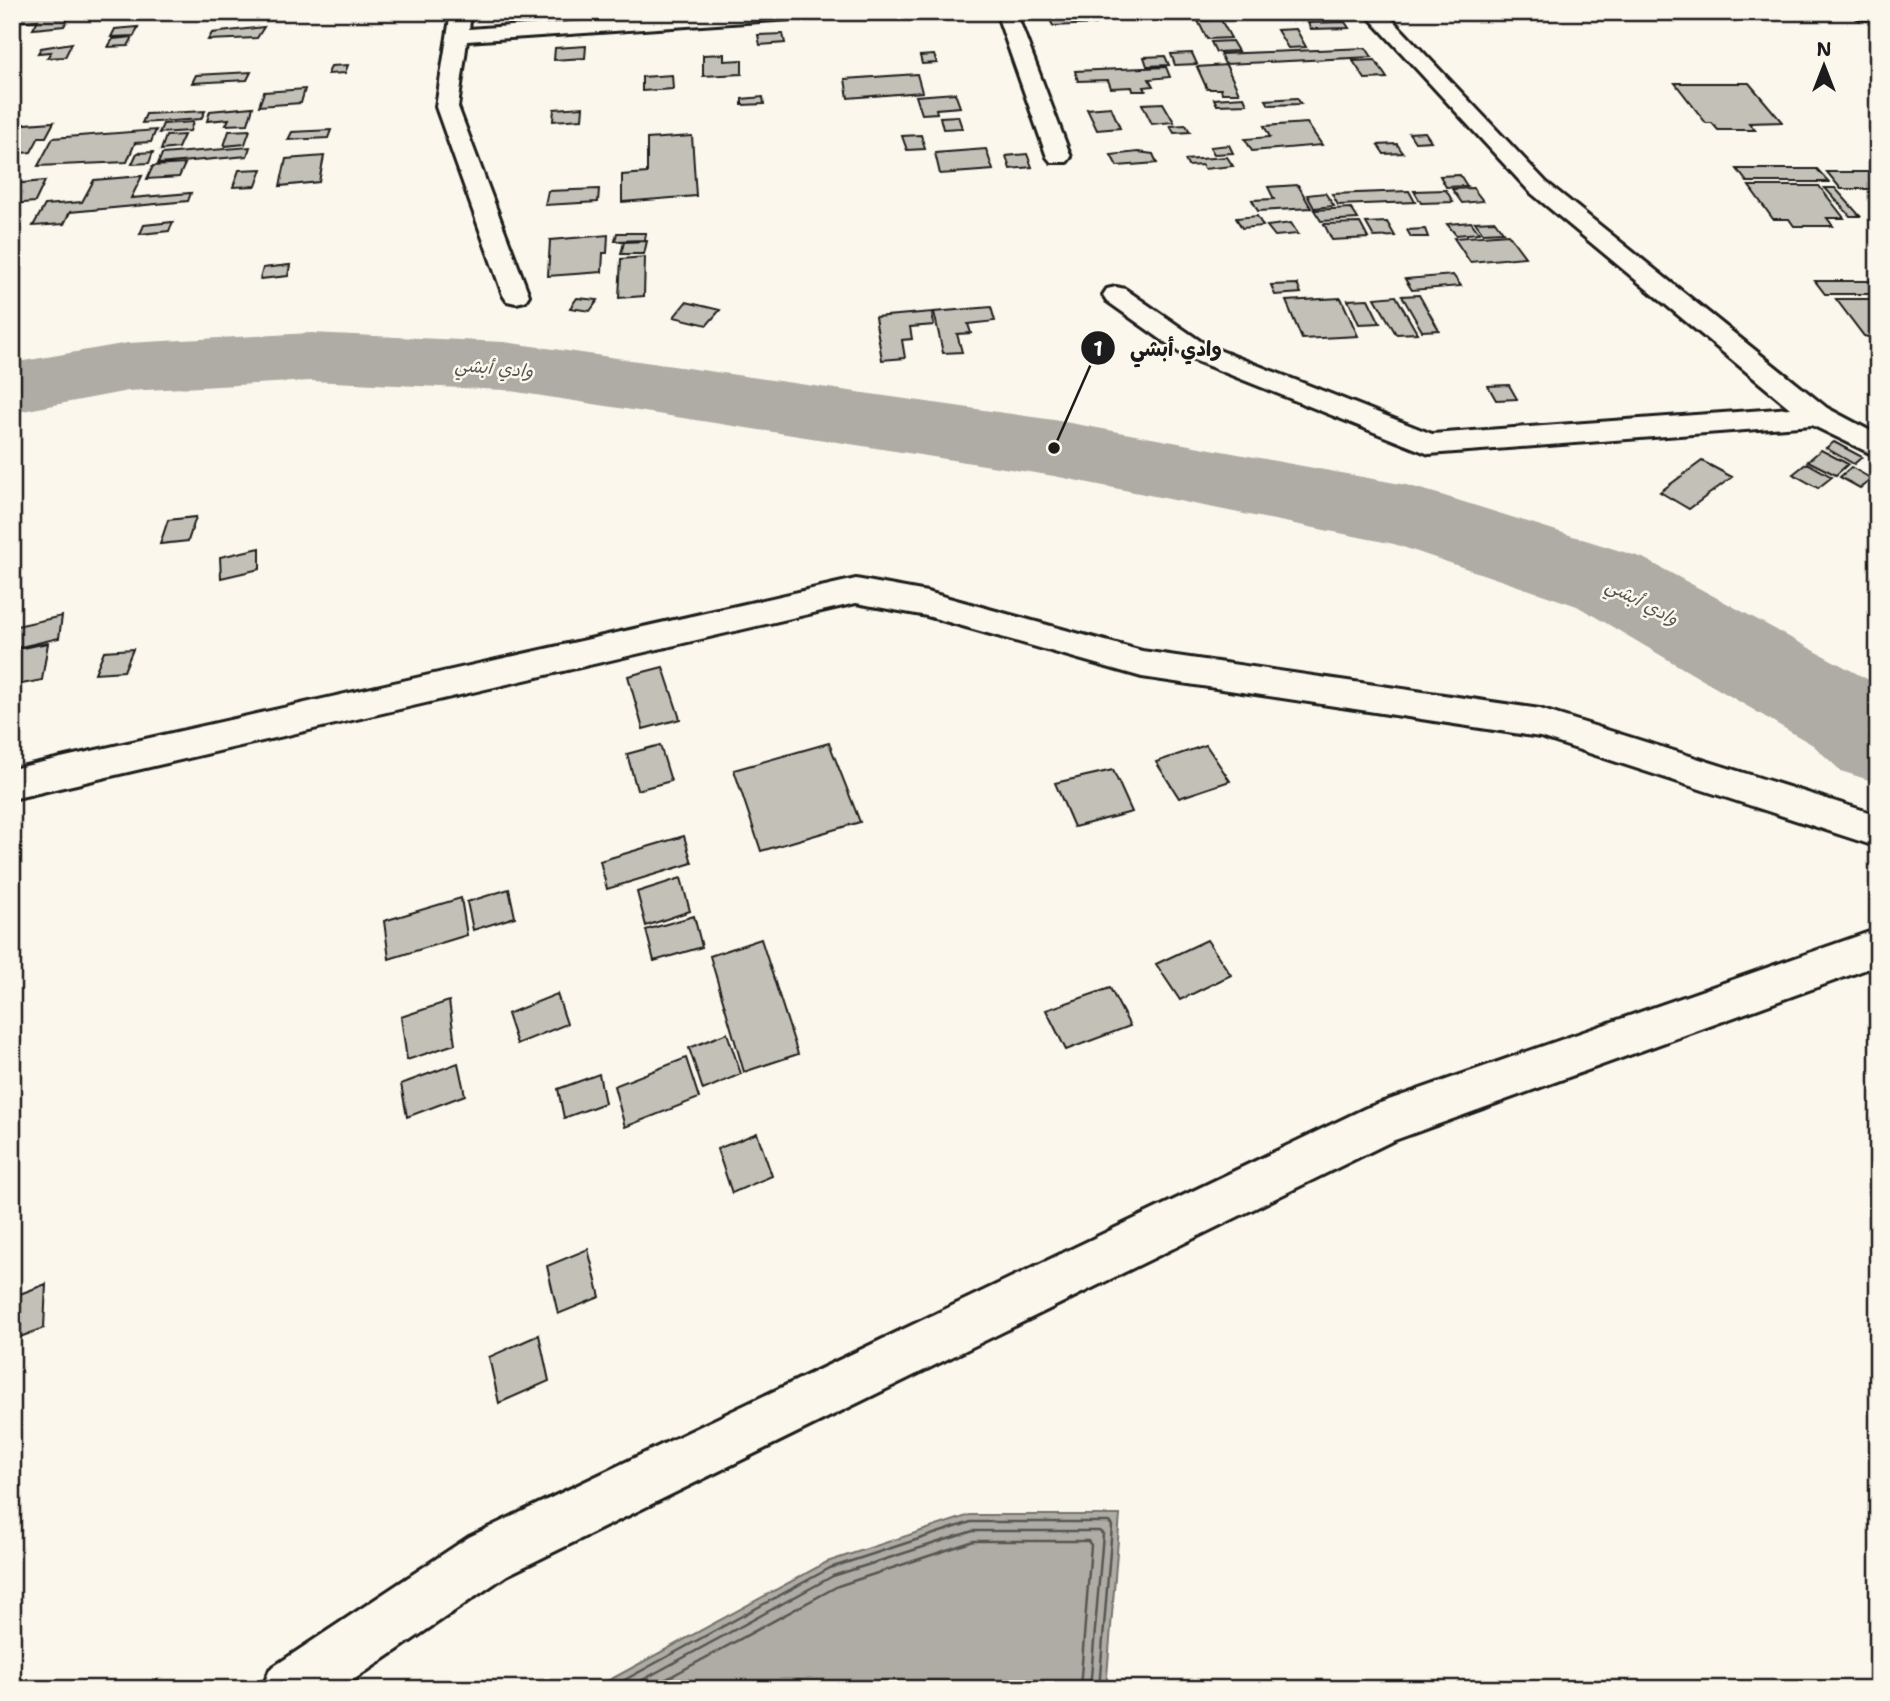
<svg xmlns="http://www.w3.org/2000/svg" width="1890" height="1701" font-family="'Shantell Sans','Playpen Sans Arabic',sans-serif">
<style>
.water{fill:#afaca5;stroke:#74726e;stroke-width:2}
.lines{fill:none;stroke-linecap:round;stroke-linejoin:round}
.shore{stroke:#575653;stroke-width:2.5}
.river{fill:#afaca5;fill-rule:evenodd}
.building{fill:#c3c0b8;stroke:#1c1c1c;stroke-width:2}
.street-casing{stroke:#1c1c1c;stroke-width:6}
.street{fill:#fbf7ec;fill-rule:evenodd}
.labels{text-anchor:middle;stroke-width:5;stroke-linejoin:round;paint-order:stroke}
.far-water-label{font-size:18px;font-style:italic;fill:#575653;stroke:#fbf7ec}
.leader{fill:none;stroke:#1c1c1c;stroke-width:2.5}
.callout-dot{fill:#1c1c1c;stroke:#fbf7ec;stroke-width:2.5}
.mark-label{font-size:21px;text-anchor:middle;font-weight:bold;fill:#fff}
.callout-label{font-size:21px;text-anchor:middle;font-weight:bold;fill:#1c1c1c;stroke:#fbf7ec;stroke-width:5;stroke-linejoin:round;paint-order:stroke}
</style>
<rect width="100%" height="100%" fill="#fbf7ec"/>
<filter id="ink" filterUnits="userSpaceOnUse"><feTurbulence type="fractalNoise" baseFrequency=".0143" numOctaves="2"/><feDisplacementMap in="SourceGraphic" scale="14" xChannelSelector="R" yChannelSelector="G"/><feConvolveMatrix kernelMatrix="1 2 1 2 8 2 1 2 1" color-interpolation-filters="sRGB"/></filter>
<g filter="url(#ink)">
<path class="water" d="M970 1515H1120L1106 1689H593L827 1562Z"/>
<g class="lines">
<path class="shore" d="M608 1689 830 1568 971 1522H1109L1112 1526 1099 1689
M626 1689 833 1576 973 1531H1099L1103 1534 1090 1689
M648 1689 838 1586 974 1541H1088L1091 1545 1080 1689"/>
<path class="river" d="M311 333 504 342 1054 420 1406 485 1438 494 1643 558 1878 685V783L1841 771 1813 745 1577 606 1394 544 1054 476 504 390 311 381 128 391 12 413V363L128 343Z"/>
</g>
<path class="building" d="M72 12 64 26 33 29 38 20 12 22V14Z
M1255 12H1275L1278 19H1258Z
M1090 13 1095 24 1053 26 1048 15Z
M1221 20 1231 38 1207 39 1198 21Z
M1345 22 1349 28 1311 29 1308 23Z
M138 27 134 36 111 37 115 29Z
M264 27 257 38 208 40 212 33Z
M1296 29 1306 47 1288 48 1277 30Z
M783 34 785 43 760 45 758 35Z
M133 37 128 46 108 47 113 39Z
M1232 41 1238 51 1216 52 1211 42Z
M72 43 65 57 47 58 51 52 38 53 41 48Z
M586 46 585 58 554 60 555 48Z
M1366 48 1372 57 1225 64 1220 54Z
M1192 53 1197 64 1175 65 1171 54Z
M724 54V61L742 60V74L703 76V55Z
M934 55 937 63 922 64 920 56Z
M1165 56 1169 65 1147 66 1144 57Z
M1375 60 1387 78 1365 79 1353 61Z
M348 65 345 73 328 74 331 66Z
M1226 65 1239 93H1222L1221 89H1207L1197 67Z
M1166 67 1170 77 1149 79 1153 86 1144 87 1146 91H1133L1132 87 1111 88 1108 80 1078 81 1075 71Z
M251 72 247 80 192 83 196 75Z
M917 74 922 92 848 98 845 79Z
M672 75 673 89 642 91V77Z
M1675 83H1749L1782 122 1749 123 1755 130H1718L1712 123H1706Z
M305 89 301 103 259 106 264 92Z
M955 93 960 107 936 109 937 113 922 114 916 96Z
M763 97 764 104 742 105V99Z
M1244 97 1247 104 1217 105 1214 99Z
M1297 98 1301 104 1269 105 1266 100Z
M1163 103 1174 122 1152 124 1142 104Z
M253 107 248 124 226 125 229 119 207 121 210 111Z
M583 107 582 119 553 121 554 109Z
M1111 107 1120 128 1097 130 1087 109Z
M205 111 201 119 142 123 146 114Z
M958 116 962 128 943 129 940 117Z
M54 122 46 137H39L31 152 12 154V125Z
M193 122 190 131 159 133 163 124Z
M1307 123 1322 145 1252 151 1245 139 1270 137 1264 126Z
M1186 125 1190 132 1174 133 1170 126Z
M156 130 151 142 135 143 127 162 38 166 53 138Z
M250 130 245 144 224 146 229 131Z
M331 130 328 138 288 140 292 132Z
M1425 132 1431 141 1415 142 1409 133Z
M184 135 178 148 161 150 166 136Z
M921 135 925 149 907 150 902 136Z
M692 136 696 196 622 202V175L647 173V139Z
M1397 144 1403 153 1384 154 1378 145Z
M1229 145 1233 153 1214 154 1210 147Z
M250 147 247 156 158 164 162 154Z
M986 149 993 170 940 174 935 153Z
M153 152 149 163 132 164 137 153Z
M1138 152 1153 154 1157 163 1117 166 1111 155Z
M1027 154 1032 167 1010 169 1006 156Z
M324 156 319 182 280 186 286 159Z
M1227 157 1233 166 1204 169 1202 165 1188 166 1185 160Z
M185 164 179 177 147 179 153 166Z
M262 169 256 186 233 187 239 170Z
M1737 169H1817L1829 182H1747Z
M1827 172H1875L1878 189H1841Z
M1460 175 1467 186 1446 187 1440 176Z
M142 176 131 198 191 193 188 201 70 212 64 224 33 226 45 205 82 202 94 180Z
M45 181 35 202 12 204V184Z
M1298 185 1311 208 1258 211 1252 200 1274 199 1268 187Z
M1749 186H1819L1844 218H1827L1833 226H1794L1789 219H1773Z
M1473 188 1483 201 1462 203 1452 189Z
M1825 188H1835L1860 216H1850Z
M599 189 598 202 545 205 548 191Z
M1446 190 1453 202 1421 203 1414 191Z
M1409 191 1415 202 1338 205 1332 194Z
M1325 193 1334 206 1314 208 1307 195Z
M1351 208 1358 219 1321 221 1314 210Z
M1257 216 1263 226 1242 228 1236 218Z
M1495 221 1503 232 1483 233 1475 222Z
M173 222 169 231 140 234 144 225Z
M1387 222 1395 236 1374 237 1366 223Z
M1471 222 1479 233 1456 235 1447 224Z
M1291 223 1298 234 1275 236 1267 226Z
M1360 223 1368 238 1332 240 1324 224Z
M1425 229 1428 237H1411L1407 230Z
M617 233H646L645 240 615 241Z
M1508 234 1525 257 1470 262 1454 238Z
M608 235 607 253H603L602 272 548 276 550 240Z
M647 241 644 254H621L624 242Z
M645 257 644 296 619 298 621 259Z
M290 265 288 276 260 279 263 268Z
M1453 275 1461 286 1412 290 1405 279Z
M1815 281H1878V294H1825Z
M1297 284 1301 293 1275 295 1271 285Z
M1419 295 1439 330 1422 331 1402 296Z
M1396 296 1417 333 1396 334 1375 298Z
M577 298 598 300 590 311 570 308Z
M1341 298 1358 336 1302 339 1286 301Z
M1368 299 1380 323 1359 324 1348 300Z
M1836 299H1878V339L1864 336Z
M686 302 720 310 707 325 674 317Z
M991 307 995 321 968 324 971 333 957 334 962 352 943 353 934 312Z
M932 312 934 325 910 327 912 339 902 340 905 358 882 360 875 317Z
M1509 385 1517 399 1496 400 1488 386Z
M1834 442 1862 457 1854 464 1826 448Z
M1821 450 1848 464 1836 475 1808 461Z
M1702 461 1732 477 1689 509 1660 492Z
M1807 463 1832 477 1818 488 1793 474Z
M1851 467 1872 479 1860 488 1840 477Z
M196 517 188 541 160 544 168 520Z
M260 548V569L221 578 220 557Z
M62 616 59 638 12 649V627Z
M48 643 42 680 12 686V650Z
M133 649 124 671 95 673 104 651Z
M663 667 680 719 643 729 628 676Z
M829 743 860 822 761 851 734 770Z
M660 745 671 781 637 790 627 754Z
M1206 745 1230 781 1179 798 1156 762Z
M1113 770 1132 812 1074 827 1055 783Z
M684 836 692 863 607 889 600 861Z
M681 878 690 911 646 926 637 892Z
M509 889 515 917 473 930 467 902Z
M461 898 467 935 389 959 384 921Z
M694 916 702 947 654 961 646 930Z
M761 939 798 1054 744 1072 710 956Z
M1207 940 1231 975 1180 1000 1156 964Z
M1110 988 1130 1026 1066 1050 1046 1010Z
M557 994 567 1024 517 1044 507 1014Z
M449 1001 455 1044 407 1060 401 1017Z
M727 1033 741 1074 703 1090 689 1048Z
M686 1058 699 1098 625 1127 614 1086Z
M458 1063 465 1095 407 1117 401 1084Z
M599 1074 605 1103 564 1118 558 1089Z
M757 1133 772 1176 732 1193 717 1149Z
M588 1249 600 1297 558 1314 547 1266Z
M46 1284 44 1328 12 1340V1297Z
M539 1335 549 1381 499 1403 489 1357Z"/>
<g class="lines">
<g class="street-casing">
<path id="street" d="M451 12H471L469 29 714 12H816L806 18 467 41 458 107 529 295 525 301 516 303 507 301 503 295 436 107Z
M996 12H1016L1071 157 1067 162H1051L1047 157Z
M1364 12H1385L1546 182 1827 408 1878 435V457L1812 425 1429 454 1186 357 1107 301 1103 295 1107 289 1116 287 1125 289 1206 345 1432 434 1790 408 1530 192Z
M1849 12H1878V19L1859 18Z
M856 579 927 592 1142 651 1540 709 1878 815V847L1540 737 1142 677 927 616 856 603 12 799V769Z
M1878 929V965L1392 1141 507 1575 340 1689H262L270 1669 469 1537 1366 1108Z"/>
</g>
<use href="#street" class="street"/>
</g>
</g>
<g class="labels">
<g class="far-water-label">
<text transform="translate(494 368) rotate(5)" y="6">وادي أبشي</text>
<text transform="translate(1642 602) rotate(28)" y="6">وادي أبشي</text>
</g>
</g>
<path class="leader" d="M1054 448L1098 348"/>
<g class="callout-dot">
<circle cx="1054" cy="448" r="7"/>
<circle cx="1098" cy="348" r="18"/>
</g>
<g class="mark-label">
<text x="1098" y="356">1</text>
</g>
<g class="callout-label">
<text x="1176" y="356">وادي أبشي</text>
</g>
<rect width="1890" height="1701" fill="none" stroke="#fbf7ec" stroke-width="42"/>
<rect x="21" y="21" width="1848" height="1659" fill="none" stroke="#1c1c1c" stroke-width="2.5" filter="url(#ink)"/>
<g transform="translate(1824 66)" stroke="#fbf7ec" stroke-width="5" paint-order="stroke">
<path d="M0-5L12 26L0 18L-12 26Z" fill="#1c1c1c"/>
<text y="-10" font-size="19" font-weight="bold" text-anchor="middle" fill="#1c1c1c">N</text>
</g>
</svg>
